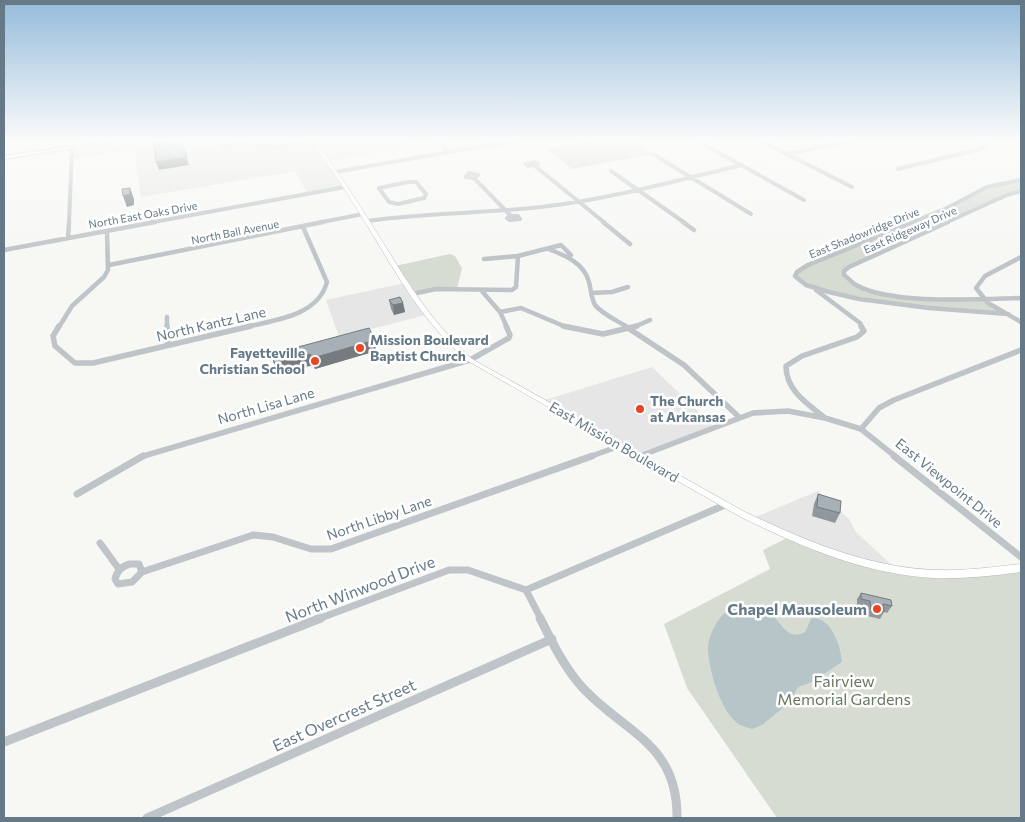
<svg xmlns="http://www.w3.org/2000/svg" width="1025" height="822" font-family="Commissioner,sans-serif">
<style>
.built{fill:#e5e6e5}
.green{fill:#d7dcd3}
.water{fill:#b6c5c8}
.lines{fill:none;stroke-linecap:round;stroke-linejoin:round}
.secondary-casing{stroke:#b2b8bd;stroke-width:1}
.primary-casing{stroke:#b3b8bc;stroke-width:2}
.street-far4{stroke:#bfc4c8;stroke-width:4}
.street-far3{stroke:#bfc4c8;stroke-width:4.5}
.street-far2{stroke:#bfc4c8;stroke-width:5.5}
.street-far1{stroke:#bfc4c8;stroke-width:7}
.street{stroke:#bfc4c8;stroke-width:9}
.secondary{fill:#fff;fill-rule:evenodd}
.primary{fill:#fff;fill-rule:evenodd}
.wall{fill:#90979d}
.shaded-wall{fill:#757b7f}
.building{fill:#a7b0b6;stroke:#757b7f}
.poi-dot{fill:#ea4621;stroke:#fff;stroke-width:2}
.labels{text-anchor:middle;stroke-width:5;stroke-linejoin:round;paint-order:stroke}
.far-street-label{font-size:11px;fill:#657986;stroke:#fff}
.street-label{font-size:14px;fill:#657986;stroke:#fff}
.poi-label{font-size:14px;font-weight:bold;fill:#657986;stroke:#fff;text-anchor:start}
.near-street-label{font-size:16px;fill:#657986;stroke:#fff}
.near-poi-label{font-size:16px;font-weight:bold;fill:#657986;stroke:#fff;text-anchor:end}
.near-park-label{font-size:16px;fill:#667860;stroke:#fff}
</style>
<rect width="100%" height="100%" fill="#f7f7f4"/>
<path class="built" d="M124 140H399L407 148 328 161 345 187 308 194 295 171 141 197 134 149 71 159 72 148Z
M405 283 426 315 339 337 326 300Z
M652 367 714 427 640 456 542 401Z
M818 491 849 519 855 531 897 570 873 565 751 519Z"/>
<path class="green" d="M598 140H631L653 154 572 169 546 149Z
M1021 180V191L1007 195 844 271 846 280 875 292 920 298H983L1008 314 893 304 805 286 797 281 795 276 801 269 945 209 987 187Z
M450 254 455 256 462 268 457 289H436L412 294 395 266Z
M789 537 873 565 977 573 1021 568V818H777L687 688 664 624 770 569 763 550Z"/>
<path class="water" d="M749 606C757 607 765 608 772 614 781 623 789 643 806 631L811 618C831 616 841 646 842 662L812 682 798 687 790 702 762 725 752 729C747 727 741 726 737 723 720 709 709 671 708 649 708 638 715 622 724 614 730 608 740 607 749 606Z"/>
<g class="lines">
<g class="secondary-casing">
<path id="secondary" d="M311 140H315C335 168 354 196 372 225 403 274 428 320 472 359L745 512C806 541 869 568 937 570 965 571 993 567 1021 564V572C992 576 963 579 934 578 864 574 801 547 739 516L468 361C423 323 398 276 368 227 350 197 331 168 311 140Z"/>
</g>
<g class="primary-casing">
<path id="primary" d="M116 140H126L4 159V156Z"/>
</g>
<path class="street-far4" d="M220 140 223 146 242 144 274 147 314 140
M436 140 449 152
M696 140 804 200
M759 140 852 187
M653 154 751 214
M787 154 854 140
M535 162 538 164 528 166 526 164Z
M535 166 605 223
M898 169 980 149 985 146 984 140
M611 171 685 223
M335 172 519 140
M469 173 478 175 474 178 466 177Z
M474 178 511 216
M408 182H416L426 194 424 198 398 204 389 202 379 188Z
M511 216H518L520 219 510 220 507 218Z
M367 221C427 212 488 214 549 206 614 198 678 180 742 165
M69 223 72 148
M148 223 345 187
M317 223 363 214
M910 223 945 209 987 187 1021 180
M945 223 1007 195 1021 191"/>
<path class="street-far3" d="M603 222 630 244
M683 222 694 230
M913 222 808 265 797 272 795 276 806 285 829 292 859 299 929 308 1008 314
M948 222 849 267 844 271V275C848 278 852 283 856 285 891 305 980 299 1021 298
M68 238 69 222
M548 249C565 255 584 263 589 282 591 289 591 298 595 305 602 314 618 321 627 327
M4 250 155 222
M1021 257 985 276 976 288 988 303 1021 322
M484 259 518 256 561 245 571 255
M109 265 323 222
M481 290 500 312 507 327
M816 290 860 323 862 327
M591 293 612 292 628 287
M412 294 436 289 512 290 516 287 518 256
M500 312 521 308 566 327
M167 317V327
M59 327 72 306 104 277 108 270 107 231
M246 327C275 320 318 316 327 282L303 227
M634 327 650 320"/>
<path class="street-far2" d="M59 326 53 336 55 346 75 363H93L251 326
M167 326 168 345
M563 326 603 334 637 326
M625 326 684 365 739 417
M825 418 861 429 879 408 894 400 1021 350
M861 429 896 457
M640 456 753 413 788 411 825 418C808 404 786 391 786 366L802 356 857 337 864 331 861 326
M140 457 470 360 509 338 510 335 506 326
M589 457 622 445"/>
<path class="street-far1" d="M894 456 1021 557
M77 494 143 456
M100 543 119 569
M130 564H139L142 572 132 582 118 584 115 579C117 571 122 566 130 564Z
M142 572 253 535 273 537 311 549H331L592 456
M526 590 541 619
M318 619 449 570H468L526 590 725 505"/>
<path class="street" d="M540 618C552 642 564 667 582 687 624 733 678 743 677 818
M4 742 321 618
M147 818 552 639"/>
<use href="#secondary" class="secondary"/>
<use href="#primary" class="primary"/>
</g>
<path class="wall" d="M389 300 403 303 405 312 394 315 391 309Z
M375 340 376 351 315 369 313 365 277 374 272 354Z
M818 494 840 513 835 523 812 516 814 504Z
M861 593 892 606 887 613 884 612 880 619 867 616 866 607 857 606V599Z"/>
<path class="shaded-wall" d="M344 140H355V141L344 142Z
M182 143 189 165 159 170 156 162Z
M130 188 134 199V205L127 207 123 196Z
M403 303 405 312 394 315 393 305Z
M375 340 376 351 315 369 313 358Z
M310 354 313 365 277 374 274 363Z"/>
<path class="building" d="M153 140H166L168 145 182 143 187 157 156 162Z
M130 188V194L123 196 122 189Z
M400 297 403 303 393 305 389 300Z
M369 328 375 340 313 358 310 354 274 363 272 354Z
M818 494 841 501 840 513 817 507Z
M861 593 891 600 892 606 883 604 884 612 871 609 870 601 861 599Z"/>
<linearGradient id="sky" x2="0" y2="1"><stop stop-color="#94bbdb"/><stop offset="0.55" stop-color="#fbfbfa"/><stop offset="1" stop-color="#fbfbfa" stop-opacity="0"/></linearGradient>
<rect width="1025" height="255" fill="url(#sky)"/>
<g class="poi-dot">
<circle cx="360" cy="348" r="5"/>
<circle cx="315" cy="361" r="5"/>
<circle cx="640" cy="409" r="5"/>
<circle cx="877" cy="609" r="5"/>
</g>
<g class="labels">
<g class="far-street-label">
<text transform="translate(143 215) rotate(-10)" y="4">North East Oaks Drive</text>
<text transform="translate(910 230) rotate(-24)" y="4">East Ridgeway Drive</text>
<text transform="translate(235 232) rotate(-11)" y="4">North Ball Avenue</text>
<text transform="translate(864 233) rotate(-22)" y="4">East Shadowridge Drive</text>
</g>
<g class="street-label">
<text transform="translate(211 324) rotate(-13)" y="5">North Kantz Lane</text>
<text transform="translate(266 406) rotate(-16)" y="5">North Lisa Lane</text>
<text transform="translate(614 442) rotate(30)" y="5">East Mission Boulevard</text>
<text transform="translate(949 483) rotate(39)" y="5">East Viewpoint Drive</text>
<text transform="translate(379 518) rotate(-19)" y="5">North Libby Lane</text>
</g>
<g class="poi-label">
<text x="370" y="345">Mission Boulevard<tspan x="370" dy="16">Baptist Church</tspan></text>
<text x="305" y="358" text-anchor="end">Fayetteville<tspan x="305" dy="16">Christian School</tspan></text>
<text x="650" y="406">The Church<tspan x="650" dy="16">at Arkansas</tspan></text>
</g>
<g class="near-street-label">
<text transform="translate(360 589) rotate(-21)" y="6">North Winwood Drive</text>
<text transform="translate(344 715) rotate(-24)" y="6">East Overcrest Street</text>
</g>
<g class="near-poi-label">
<text x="867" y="615">Chapel Mausoleum</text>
</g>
<g class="near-park-label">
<text x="844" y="687">Fairview<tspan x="844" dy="18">Memorial Gardens</tspan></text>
</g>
</g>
<rect width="1025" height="822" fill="none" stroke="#657986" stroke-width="10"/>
</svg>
